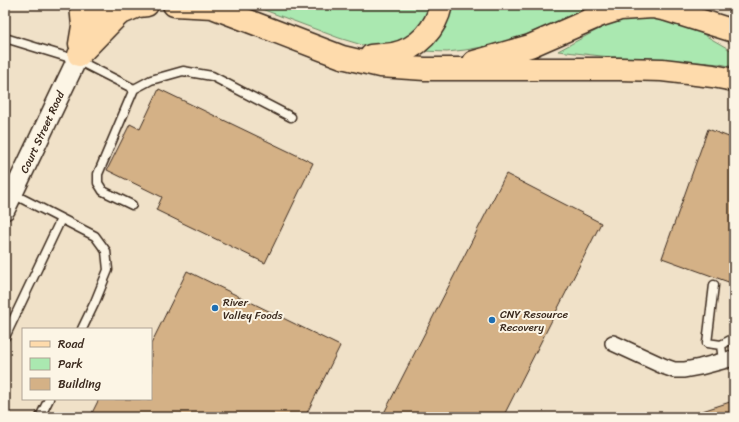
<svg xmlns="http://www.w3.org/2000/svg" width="739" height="422" font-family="Sriracha,sans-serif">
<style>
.green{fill:#aae8b0;stroke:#728967}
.building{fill:#d4b186;stroke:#3b2a1e}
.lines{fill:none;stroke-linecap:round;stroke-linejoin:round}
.service-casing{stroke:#3b2a1e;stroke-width:11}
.minor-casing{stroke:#3b2a1e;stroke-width:18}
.tertiary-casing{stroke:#3b2a1e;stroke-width:22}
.primary-casing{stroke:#3b2a1e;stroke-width:25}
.service{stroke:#fcf5e5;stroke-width:8}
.minor{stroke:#fcf5e5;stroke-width:15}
.tertiary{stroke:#fcf5e5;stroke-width:19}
.primary{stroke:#fedbac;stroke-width:22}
.poi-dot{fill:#1f6fb2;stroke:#fcf5e5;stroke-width:1.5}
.labels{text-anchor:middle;stroke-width:4;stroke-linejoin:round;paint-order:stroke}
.street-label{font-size:11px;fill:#3b2a1e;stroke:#fcf5e5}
.poi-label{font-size:11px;fill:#3b2a1e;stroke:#fcf5e5;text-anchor:start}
</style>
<rect width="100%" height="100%" fill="#f0e1c8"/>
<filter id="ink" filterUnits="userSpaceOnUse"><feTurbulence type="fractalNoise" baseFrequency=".025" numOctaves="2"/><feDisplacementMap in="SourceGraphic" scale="8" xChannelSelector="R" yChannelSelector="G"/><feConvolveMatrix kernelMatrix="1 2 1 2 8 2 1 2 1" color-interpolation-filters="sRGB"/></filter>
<g filter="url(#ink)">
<path class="green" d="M251 5H433L423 27 399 43 375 47 362 45 339 38Z
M451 5H595L551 27 523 36 494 45 465 50 447 52 423 51Z
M643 16 678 21 701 33 734 52V67L720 64 652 58 610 57 558 51 614 21Z"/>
<path class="building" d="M5 5H10L7 17H5Z
M159 89 313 163 265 263 156 210 162 197 107 170 130 124 140 129Z
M708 129 734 139V284L662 258Z
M506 174 601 223 503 417H382Z
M187 271 340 346 305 417H90L99 399H151V344Z
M733 401 734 405V417H687V416Z"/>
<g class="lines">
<g class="service-casing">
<path id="service" d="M5 38 77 60 134 89 98 174V183L103 191 132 205
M134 89 151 80 183 71 212 76 291 117
M13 194 95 236 106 251 108 270 95 302 82 329
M714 285 707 343 721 345 723 361
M5 337 61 219
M721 345 734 338
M40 417 49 399"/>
</g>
<g class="minor-casing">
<path id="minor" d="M613 343 663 366 674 370H684L700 367 734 358"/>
</g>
<g class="tertiary-casing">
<path id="tertiary" d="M5 210 79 55"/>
</g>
<g class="primary-casing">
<path id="primary" d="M174 5 213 7
M207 5 342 57 380 66 425 69H619L662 70 713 76 734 80
M88 37 103 5
M80 44 83 26 81 5
M79 55 119 14 138 6 147 5
M371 56C379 55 386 55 393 54 418 49 436 29 441 5
M474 62 530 46 601 15 620 9 653 7 667 10 734 31"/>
</g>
<use href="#service" class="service"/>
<use href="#minor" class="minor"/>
<use href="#tertiary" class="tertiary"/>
<use href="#primary" class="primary"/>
</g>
</g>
<g class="poi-dot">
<circle cx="215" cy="308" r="4"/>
<circle cx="492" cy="320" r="4"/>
</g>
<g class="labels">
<g class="street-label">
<text transform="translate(42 132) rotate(-65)" y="4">Court Street Road</text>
</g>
<g class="poi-label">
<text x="223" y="306">River<tspan x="223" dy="13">Valley Foods</tspan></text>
<text x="500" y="318">CNY Resource<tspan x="500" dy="13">Recovery</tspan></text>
</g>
</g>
<rect width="739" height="422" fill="none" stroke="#fcf5e5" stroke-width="20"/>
<rect x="10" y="10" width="719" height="402" fill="none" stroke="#3b2a1e" stroke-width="1.5" filter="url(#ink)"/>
<rect x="22" y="328" width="130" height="72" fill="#fcf5e5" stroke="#afa495"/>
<rect x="30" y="341" width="20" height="6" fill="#fedbac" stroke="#afa495"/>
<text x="58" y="348" font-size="12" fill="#3b2a1e">Road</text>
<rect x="30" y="358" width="20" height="12" fill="#aae8b0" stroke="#afa495"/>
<text x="58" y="368" font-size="12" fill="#3b2a1e">Park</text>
<rect x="30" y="378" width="20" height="12" fill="#d4b186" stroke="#afa495"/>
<text x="58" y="388" font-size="12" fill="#3b2a1e">Building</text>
</svg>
